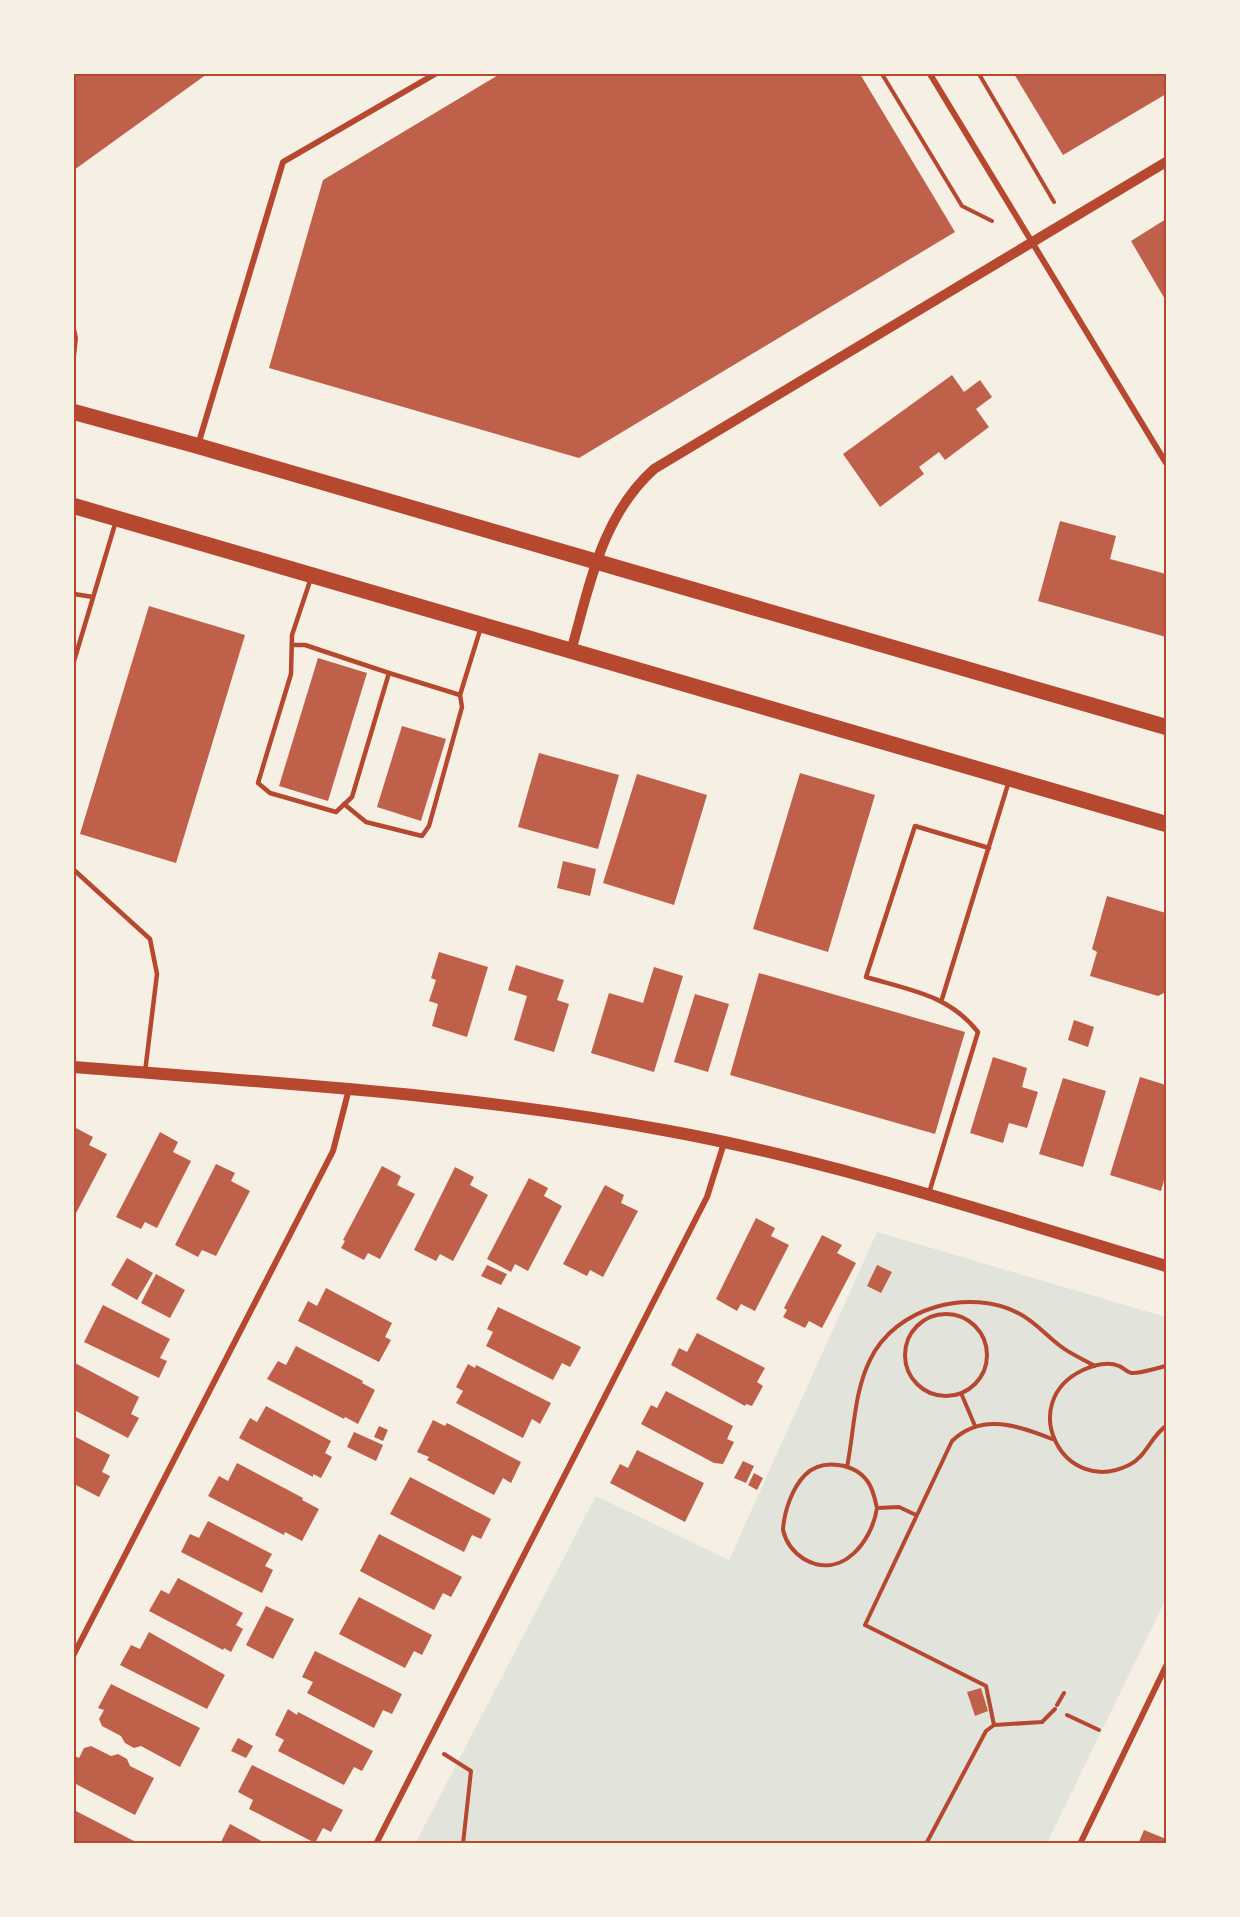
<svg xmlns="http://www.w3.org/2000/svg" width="1240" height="1917" font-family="Signika,sans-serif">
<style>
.green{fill:#e2e4dc}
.building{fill:#bf614a}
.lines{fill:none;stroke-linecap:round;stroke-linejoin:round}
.path{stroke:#b5482f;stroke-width:4}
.service{stroke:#b5482f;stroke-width:4.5}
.minor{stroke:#b5482f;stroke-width:6}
.tertiary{stroke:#b5482f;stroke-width:10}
.secondary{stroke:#b5482f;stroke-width:12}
.trunk{stroke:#b5482f;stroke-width:16}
.neatline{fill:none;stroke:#b5482f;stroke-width:2}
</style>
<rect width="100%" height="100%" fill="#f6efe4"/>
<path class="green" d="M877 1232 1166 1317V1599L1047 1843 415 1844 596 1496 729 1560Z"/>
<path class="building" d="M74 74H207L74 170Z
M500 74H860L955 232 579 458 269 368 323 180Z
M1014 74H1166V94L1063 155Z
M1166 219V301L1131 241Z
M952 375 964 392 980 380 992 397 976 409 989 427 945 460 939 452 919 467 924 474 880 507 843 454Z
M1060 521 1116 536 1110 559 1166 574V637L1038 601Z
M149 606 245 635 176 863 80 834Z
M318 658 367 673 328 801 279 786Z
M402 726 446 739 421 821 377 807Z
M539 753 619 775 598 849 518 827Z
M800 773 875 795 828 952 753 929Z
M637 774 707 795 674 905 603 883Z
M563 861 596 869 590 896 557 888Z
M1107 896 1166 913V992L1158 996 1090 976 1097 952 1092 949Z
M439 952 488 967 467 1037 432 1026 438 1004 429 1001 436 980 431 978Z
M516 965 564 980 557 1000 569 1004 554 1052 514 1040 527 996 508 990Z
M654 967 683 976 654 1072 591 1053 609 993 643 1003Z
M759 973 965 1032 935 1134 730 1075Z
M695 994 729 1004 708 1072 674 1062Z
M1074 1020 1094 1027 1088 1047 1068 1040Z
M993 1057 1027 1068 1022 1087 1038 1092 1027 1128 1009 1123 1003 1143 970 1133Z
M1140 1077 1166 1085V1173L1161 1191 1110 1175Z
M1063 1078 1106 1091 1083 1167 1039 1154Z
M74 1127 93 1137 89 1145 107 1154 74 1217Z
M160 1132 178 1142 173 1152 191 1161 157 1228 145 1222 141 1229 116 1217Z
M216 1164 235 1173 231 1181 250 1191 216 1256 202 1250 198 1257 175 1245Z
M382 1166 401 1176 397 1185 415 1194 380 1259 368 1253 364 1260 341 1248 345 1241 343 1240Z
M455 1167 474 1177 470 1185 488 1195 453 1261 440 1254 436 1261 414 1250Z
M529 1178 548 1188 544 1196 562 1206 528 1271 515 1264 511 1272 487 1259Z
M605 1185 624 1195 621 1203 638 1211 603 1277 590 1270 587 1276 563 1264Z
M756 1218 775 1228 771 1236 789 1245 755 1311 741 1304 737 1311 716 1299Z
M822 1235 842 1245 837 1253 856 1263 822 1328 809 1321 805 1328 783 1317 787 1310 784 1308Z
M127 1258 153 1273 137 1300 111 1285Z
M487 1265 507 1274 501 1285 481 1276Z
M877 1265 892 1272 881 1293 867 1286Z
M156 1274 185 1290 170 1318 141 1303Z
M326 1288 392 1323 385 1337 391 1340 379 1362 298 1321 308 1301 317 1306Z
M103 1305 170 1339 160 1358 167 1361 159 1378 84 1342Z
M498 1307 581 1347 570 1367 562 1363 553 1380 486 1346 493 1332 487 1329Z
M697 1333 765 1368 757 1382 763 1386 752 1406 746 1404 745 1406 671 1365 679 1348 687 1352Z
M296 1346 363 1381 362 1383 375 1390 358 1424 345 1417 344 1419 267 1379 278 1361 286 1365Z
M75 1363 139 1397 131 1414 139 1418 128 1438 74 1410Z
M468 1364 475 1368 476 1365 551 1403 540 1424 532 1419 523 1438 456 1403 463 1391 456 1387Z
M666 1391 733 1426 727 1439 734 1442 723 1464 714 1463 641 1424 651 1405 657 1408Z
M266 1406 331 1441 325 1453 332 1457 321 1478 313 1474V1477L239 1438 250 1418 257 1422Z
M433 1420 445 1426 447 1423 521 1462 511 1483 503 1478 494 1495 427 1460 429 1457 417 1452Z
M379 1426 388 1430 383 1441 374 1437Z
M354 1432 383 1445 376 1461 347 1447Z
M74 1436 110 1455 102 1472 110 1476 99 1497 74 1484Z
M637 1450 704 1483 685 1522 610 1483 620 1464 628 1468Z
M743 1461 754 1466 746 1483 734 1478Z
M237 1463 303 1498 302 1500 319 1509 302 1541 285 1532 284 1535 208 1496 219 1476 228 1481Z
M754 1473 763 1478 757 1490 748 1485Z
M410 1477 491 1519 481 1539 472 1535 464 1552 390 1514Z
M208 1521 272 1554 265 1566 273 1570 262 1593 181 1552 190 1534 199 1538Z
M379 1534 462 1577 451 1597 443 1593 434 1610 360 1571Z
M178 1578 243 1613 236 1625 243 1629 231 1652 224 1648 223 1650 149 1611 161 1590 169 1594Z
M359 1597 432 1635 422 1655 414 1651 405 1668 339 1634Z
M266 1606 294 1619 273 1659 246 1645Z
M149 1632 225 1675 207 1709 120 1665 131 1645 140 1649Z
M315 1651 402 1694 392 1714 383 1710 374 1728 307 1693 313 1682 302 1677Z
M111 1684 200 1728 180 1767 141 1746 134 1748 125 1743 121 1736 102 1726 99 1719 104 1710 98 1708Z
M981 1688 988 1711 975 1716 967 1692Z
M288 1709 297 1715 298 1712 373 1751 362 1771 354 1767 344 1785 278 1751 284 1740 275 1735Z
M238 1738 253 1746 246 1758 231 1751Z
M91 1746 111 1756 118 1754 127 1759 130 1766 154 1778 135 1815 74 1783V1758L75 1756 79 1758 84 1748Z
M252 1765 343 1810 331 1832 323 1828 315 1843 249 1809 253 1800 238 1792Z
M74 1810 134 1841 132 1844H74Z
M230 1824 267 1844H220Z
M1144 1830 1166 1839V1844H1138Z"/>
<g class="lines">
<path class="path" d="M882 74 962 206 992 221
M979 74 1054 202
M74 329 76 338 74 357
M905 1355a41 41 0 1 1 82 0a41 41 0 1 1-82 0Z
M1166 1366C1157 1368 1139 1374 1131 1373 1127 1372 1122 1367 1119 1366 1107 1361 1094 1365 1083 1370 1015 1402 1063 1498 1129 1465 1146 1457 1151 1436 1166 1426
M961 1393 975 1426
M847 1467C854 1432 854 1392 870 1360 895 1307 970 1287 1020 1314 1035 1322 1046 1335 1059 1345 1070 1354 1083 1359 1095 1366
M877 1508C875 1499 873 1489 868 1482 855 1463 822 1458 805 1475 792 1488 784 1512 783 1530 786 1543 793 1552 804 1559 842 1581 872 1541 877 1508L899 1507 916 1515
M1057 1705 1064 1693
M1067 1715 1099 1730
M994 1725 1042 1722 1055 1709
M444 1754 471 1771 463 1844
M926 1844 986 1731 994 1725 986 1686 865 1625 952 1441C982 1412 1019 1426 1052 1439"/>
<path class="service" d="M311 578 292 635 291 674 258 783 270 793 336 812 352 797 389 673 460 695 481 627
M74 594 93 597
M292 645H305L389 673
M74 661 116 521
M344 804 366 822 422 836 429 826 462 707 460 695
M74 870 150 939 157 974 145 1072
M942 999 1009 781
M929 1193 978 1032C949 995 910 990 866 977L915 826 989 848"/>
<path class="minor" d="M930 74 1166 463
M198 445 283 162 435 74
M74 1654 333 1151 349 1089
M376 1844 707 1197 724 1143
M1080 1844 1166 1666"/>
<path class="tertiary" d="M571 651C590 585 601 517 654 469L1166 162"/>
<path class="secondary" d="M74 1067C272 1083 473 1094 669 1131 838 1162 1002 1217 1166 1266"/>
<path class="trunk" d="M74 412 198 446 1166 727
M74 506 1166 824"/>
</g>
<rect width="1240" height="1917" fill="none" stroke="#f6efe4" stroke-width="150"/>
<rect x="75" y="75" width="1090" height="1767" class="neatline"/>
</svg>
